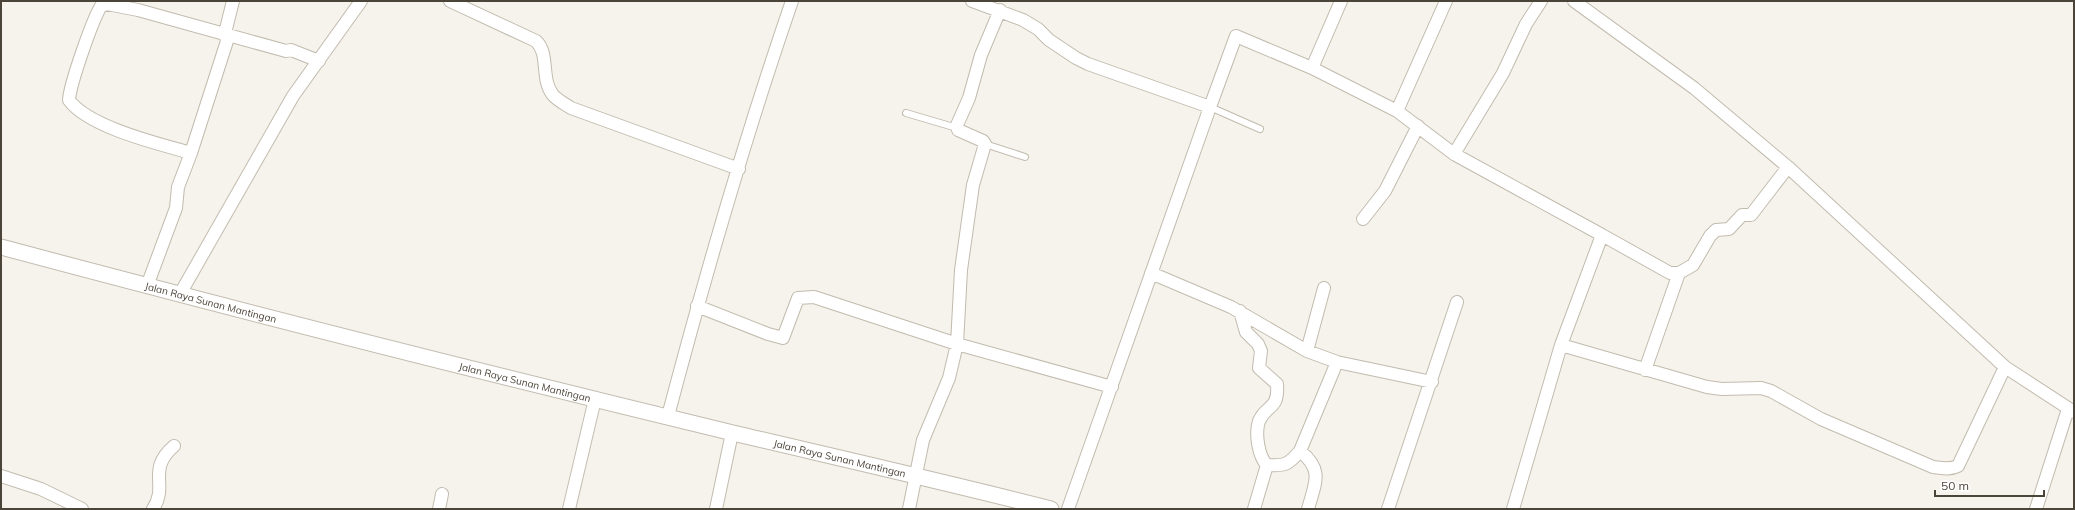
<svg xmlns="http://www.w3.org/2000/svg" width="2075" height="510" font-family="Mulish,sans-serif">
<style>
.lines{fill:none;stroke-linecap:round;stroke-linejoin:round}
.service-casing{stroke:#c2bbae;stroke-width:8}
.minor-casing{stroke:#c2bbae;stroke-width:14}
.tertiary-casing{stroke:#c2bbae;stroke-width:17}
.service{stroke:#fff;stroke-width:6}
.minor{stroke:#fff;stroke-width:12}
.tertiary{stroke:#fff;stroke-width:15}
.labels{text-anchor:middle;stroke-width:4;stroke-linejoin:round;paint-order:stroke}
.street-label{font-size:10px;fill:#4b4439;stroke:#fff}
</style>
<rect width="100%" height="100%" fill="#f6f3ec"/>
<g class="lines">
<g class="service-casing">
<path id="service" d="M1210 107 1260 129
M906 113 957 128
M985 144 1025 157"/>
</g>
<g class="minor-casing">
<path id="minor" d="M450 1 536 41C550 54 540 79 553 95 557 100 565 104 571 108L739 169
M972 1 1023 20 1038 29 1049 40 1076 58 1088 64 1210 107 1068 509
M1574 1 1694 88 1788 167 2005 367 2074 412
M1000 10 981 55 969 98 957 125 958 130 983 141 985 144 973 185 961 270 957 344 1112 387
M1312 68 1341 1
M1210 107 1236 36 1312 68 1397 111 1454 154 1602 235 1561 345
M1397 111 1446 1
M191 153C159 144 88 127 69 100 70 84 92 21 101 6L107 4 138 10 286 51 291 50 319 61
M1454 154 1503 73 1526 24 1541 1
M1363 219 1385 191 1418 126
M1602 235 1670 273H1679
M1151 273 1231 307 1307 351 1337 362 1432 382
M147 286 176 208 178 187 191 153 227 41 225 33 233 1
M180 294 293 96 361 1
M697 306 768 334 783 338 798 298 814 297 957 344 949 378 923 440 909 509
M1240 311 1246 332 1258 344 1261 351 1259 368 1277 384C1279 411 1266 404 1259 421 1255 433 1258 456 1267 465
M1307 351 1324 288
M1645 370 1679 273 1693 265 1710 236 1716 230 1729 229 1742 215H1751L1788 167
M668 416C705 276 745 137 792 1
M1300 451C1324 470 1315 483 1308 509
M1 476 41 489 82 509
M153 509C169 485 146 470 174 446
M439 509 442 494
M569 509 595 399
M716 509 732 433
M1254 509 1267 465C1285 466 1288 465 1300 451L1337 362
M1388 509 1457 302
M1513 509 1561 345 1707 387 1722 389 1761 388 1771 391 1821 419 1933 467C1942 468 1950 470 1958 466L2005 367
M2036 509 2068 409"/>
</g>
<g class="tertiary-casing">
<g id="tertiary">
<path id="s1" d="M1 247C244 312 489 374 733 433 839 458 945 482 1051 509"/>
</g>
</g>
<use href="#service" class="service"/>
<use href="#minor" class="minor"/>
<use href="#tertiary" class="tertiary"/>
</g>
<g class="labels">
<g class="street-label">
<text dy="4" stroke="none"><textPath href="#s1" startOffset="217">Jalan Raya Sunan Mantingan</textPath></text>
<text dy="4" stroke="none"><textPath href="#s1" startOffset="541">Jalan Raya Sunan Mantingan</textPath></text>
<text dy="4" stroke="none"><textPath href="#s1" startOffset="865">Jalan Raya Sunan Mantingan</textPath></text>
</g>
</g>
<rect width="2075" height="510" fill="none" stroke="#4b4439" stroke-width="4"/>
<path d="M1935 490v6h109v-6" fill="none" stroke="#4b4439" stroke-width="2"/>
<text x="1941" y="490" font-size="12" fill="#4b4439" stroke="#ffffff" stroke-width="3" paint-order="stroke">50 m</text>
</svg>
